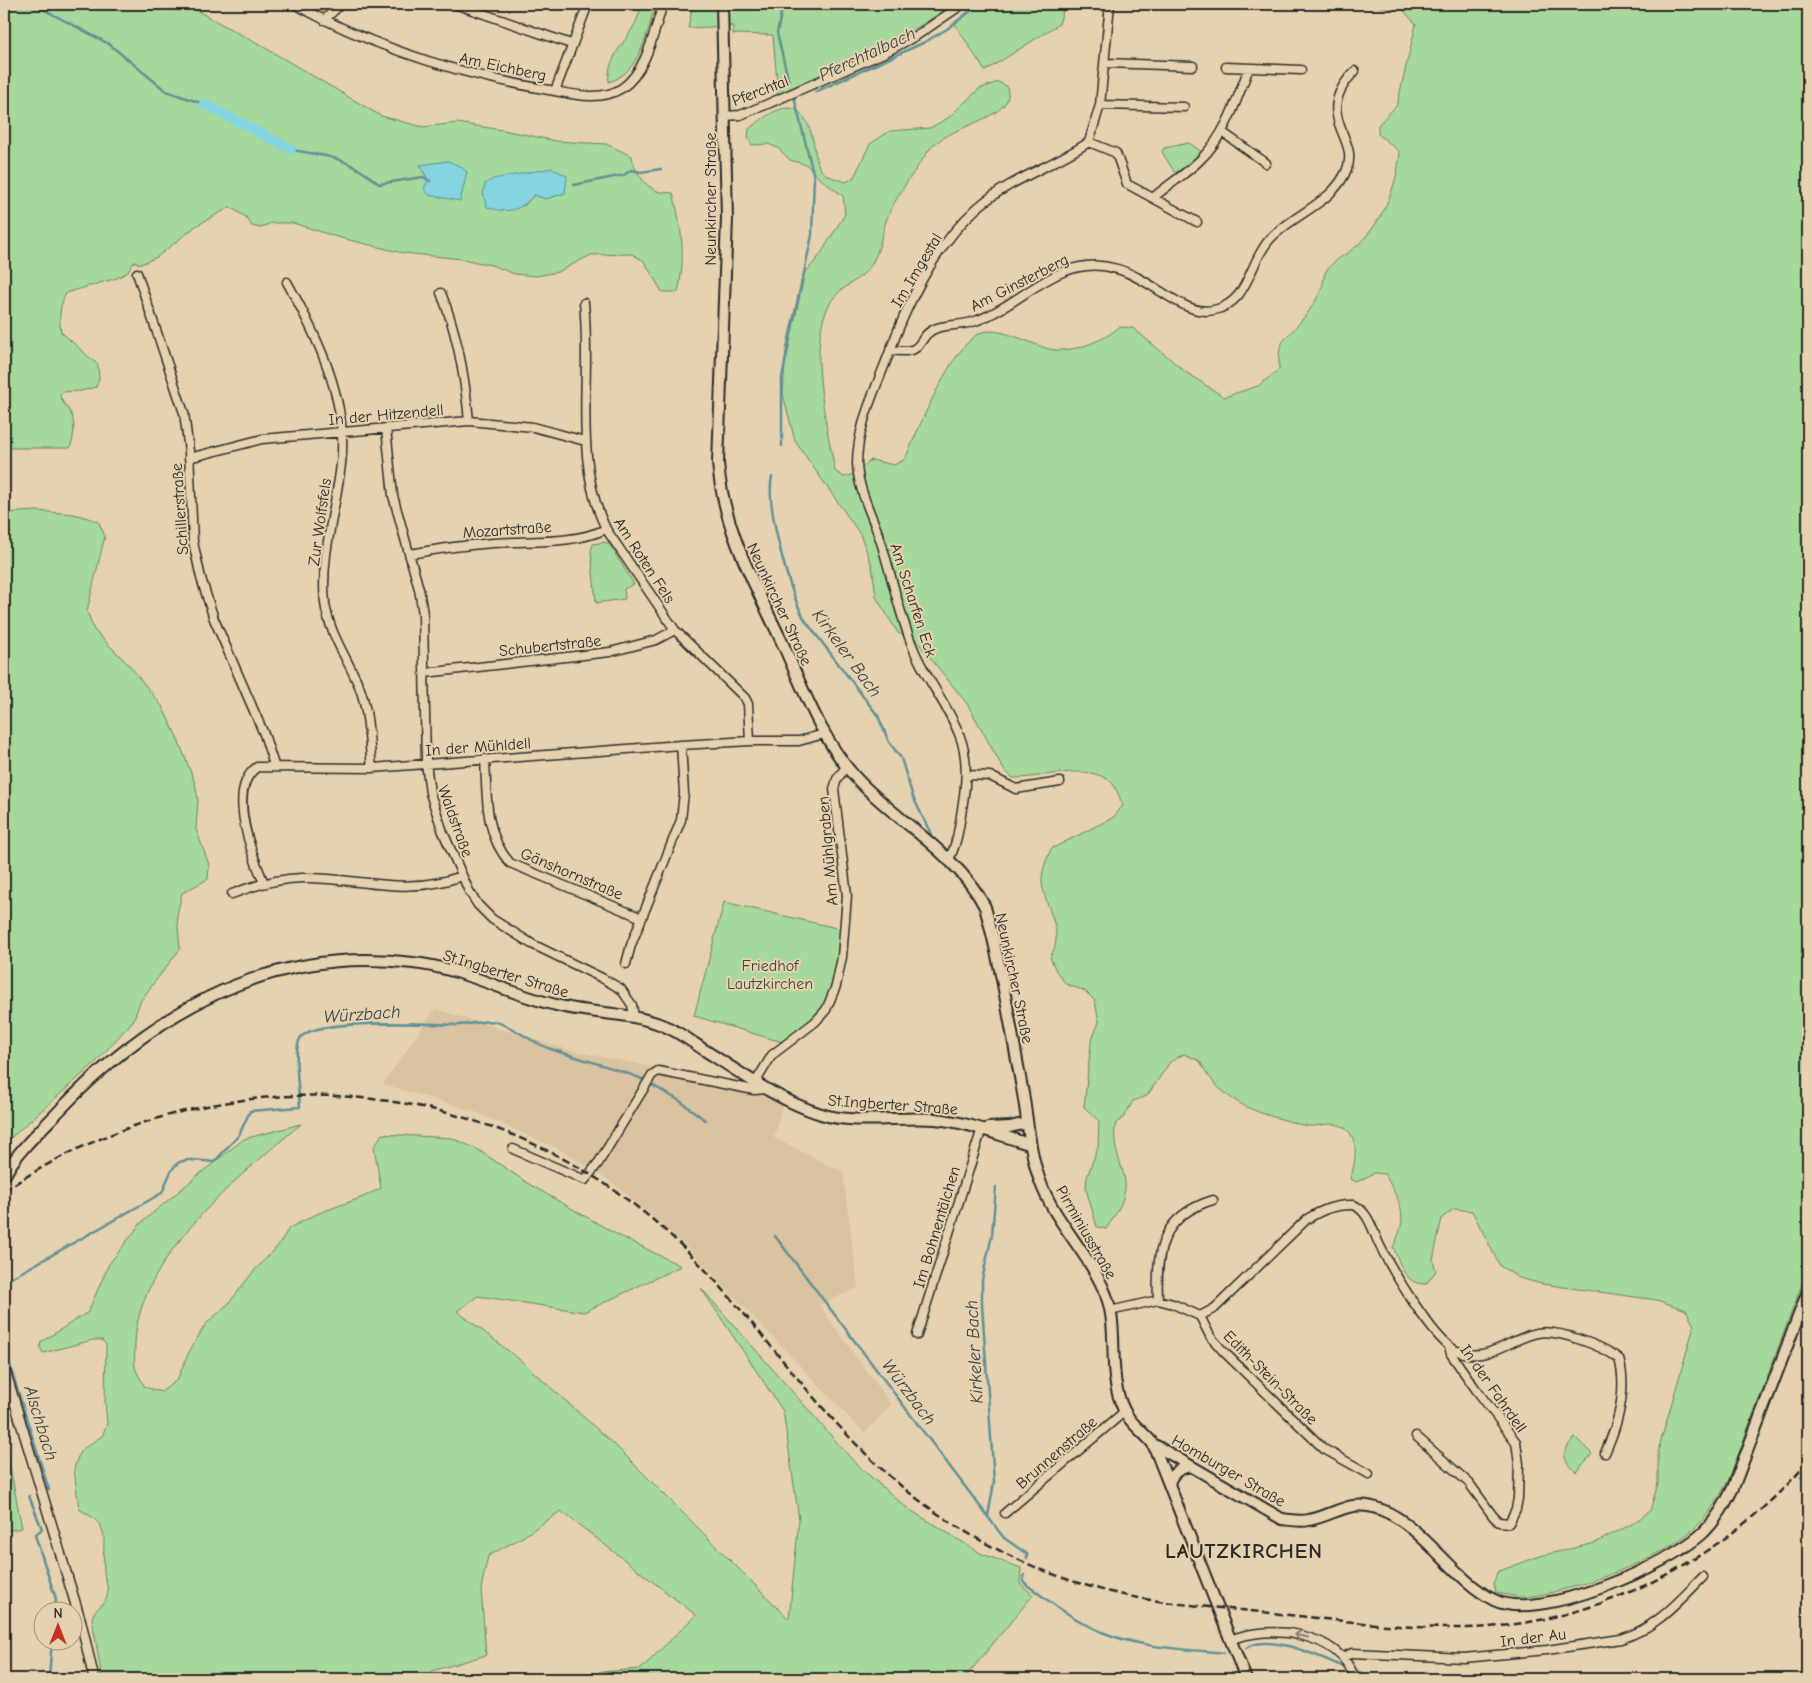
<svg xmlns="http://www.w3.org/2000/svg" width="1812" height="1683" font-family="'Comic Neue',sans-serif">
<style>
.built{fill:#dbc2a0}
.green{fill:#a4d99b;stroke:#688263;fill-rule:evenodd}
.water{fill:#84d4df;stroke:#609097}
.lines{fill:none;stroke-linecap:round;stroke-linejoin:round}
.stream{stroke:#609097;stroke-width:2.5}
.canal{stroke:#84d4df;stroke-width:10}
.minor-casing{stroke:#2b2b2b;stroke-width:11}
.tertiary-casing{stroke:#2b2b2b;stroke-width:12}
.secondary-casing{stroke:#2b2b2b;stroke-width:14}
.minor{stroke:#e6d2b0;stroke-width:8}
.tertiary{stroke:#e6d2b0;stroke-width:9}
.secondary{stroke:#e6d2b0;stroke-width:10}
.rail{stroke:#2b2b2b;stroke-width:2.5;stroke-dasharray:8 4;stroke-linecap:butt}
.oneway{stroke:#887e6e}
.labels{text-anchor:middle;stroke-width:4;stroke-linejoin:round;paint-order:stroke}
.street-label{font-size:16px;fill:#2b2b2b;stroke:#e6d2b0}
.park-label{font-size:16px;fill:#3d453c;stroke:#e6d2b0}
.water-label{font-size:18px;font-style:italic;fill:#384446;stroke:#e6d2b0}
.district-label{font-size:21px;font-weight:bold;letter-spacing:1px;fill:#2b2b2b;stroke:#e6d2b0}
</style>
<rect width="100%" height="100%" fill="#e6d2b0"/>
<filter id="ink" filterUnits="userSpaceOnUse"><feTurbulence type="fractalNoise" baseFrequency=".02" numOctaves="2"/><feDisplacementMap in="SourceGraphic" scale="10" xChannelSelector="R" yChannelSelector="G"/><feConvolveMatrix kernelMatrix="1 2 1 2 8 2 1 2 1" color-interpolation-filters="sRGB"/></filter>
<g filter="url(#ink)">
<path class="built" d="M435 1009 569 1050 687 1074 748 1083 783 1101 774 1138 843 1172 858 1288 819 1305 891 1405 864 1433 686 1246 617 1186 567 1153 473 1111 383 1084Z"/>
<path class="green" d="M4 4H185L267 49 381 116 423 127 457 123 503 130 556 141 606 144 632 156C633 169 644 186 657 191 661 193 668 192 673 193 682 228 686 257 678 292H662L644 261 632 254 591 255 558 272 536 276 515 274 491 265 462 259 403 253 337 237 293 223H271L260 228 252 226 246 217 230 207 196 226 157 257 141 264 134 262 128 272 117 278 66 293C59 307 59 317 61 332L98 365 99 379 96 387 81 391 62 392 60 395C62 403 66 405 70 412 76 421 74 439 70 448H4ZM448 161 428 180 420 166ZM565 193 546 199 534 195 524 206 483 194Z
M641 4H655C648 31 640 73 609 82 605 53 639 33 641 4Z
M693 4H952C907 40 831 69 778 94L773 35 733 34V26L688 28Z
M981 4H1065L1059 24 985 71 955 24Z
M1171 4H1808V1268L1729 1479C1720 1495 1711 1513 1697 1526 1664 1559 1572 1592 1526 1597 1517 1598 1505 1594 1496 1593L1494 1583 1497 1572 1540 1556 1595 1543 1632 1524 1650 1511 1658 1483V1451L1694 1326 1686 1310 1657 1300 1542 1284 1519 1278 1500 1266 1472 1211 1454 1209 1442 1218 1433 1260 1436 1271 1426 1284C1404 1285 1401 1264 1393 1247 1410 1214 1400 1204 1385 1174L1374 1173 1357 1182 1350 1179C1356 1163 1361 1132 1339 1125 1330 1122 1317 1127 1308 1126 1299 1125 1290 1121 1281 1119 1246 1110 1216 1095 1200 1061L1184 1054 1170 1062 1147 1096 1133 1101 1124 1117 1116 1123C1111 1146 1121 1160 1125 1181 1127 1198 1115 1216 1106 1229L1097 1227 1086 1189 1087 1177 1098 1147 1099 1121 1084 1107 1091 1042 1099 1022 1095 1001 1085 991 1066 984 1056 971 1050 957C1067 932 1044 908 1042 882 1041 872 1047 858 1051 849L1114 817 1123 805C1119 798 1116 785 1110 781 1084 762 1042 779 1013 778L1004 770 968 705 916 640 898 633 876 597 872 566 860 534 795 441 783 394 786 349 802 277 820 255 845 214 843 196 818 177 807 165 790 160 778 148 768 144 752 145 748 138 749 129C775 108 800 92 812 136 815 146 815 161 821 170 826 177 838 179 846 182L854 177 870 144 890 131 930 128 948 118 979 89 998 82 1007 86C1007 89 1009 94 1008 97 1004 120 944 128 929 150 916 169 900 191 890 211 882 228 881 250 871 265 861 281 842 285 832 300 805 340 827 426 835 471L844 477 852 475 871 460 894 465 905 459C919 428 951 347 980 333 997 325 1031 344 1049 349 1069 354 1105 341 1119 327L1133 328 1187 373 1224 397 1258 386 1279 370C1278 338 1283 343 1301 321 1308 313 1317 300 1321 289 1324 284 1323 276 1326 271 1332 261 1344 256 1353 249 1381 226 1397 188 1400 152L1378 134V125L1397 105 1416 24 1403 10 1369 5 1288 4 1241 8Z
M1189 143 1202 152 1187 166 1175 173 1162 152 1164 148Z
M37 511 74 514 98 521 105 536 87 611 94 630 129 665 162 706 177 737 195 783 198 800 196 829 209 865 208 879 182 893 177 915 180 949 141 1000 133 1021 96 1062 4 1144V513Z
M605 542 609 544 634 584 624 589 625 599 596 603 591 551 593 544Z
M724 902 841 929C838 956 836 991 818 1013 808 1025 794 1033 782 1042L694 1016Z
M301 1124C240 1175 137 1258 135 1344 135 1351 134 1360 135 1367 137 1374 142 1381 145 1387L161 1392 177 1380 188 1354 205 1325 229 1303 253 1272 278 1246 289 1228 319 1213 363 1197 381 1188 374 1147 382 1134 452 1138 477 1149 529 1184 616 1234 681 1266 584 1312 478 1296 457 1311 519 1359 617 1447 789 1619 799 1519 783 1411 701 1288 856 1464 907 1508 982 1554 1021 1568 1020 1583 1033 1595 964 1679H607L599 1672 641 1669 696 1615 561 1511 521 1538 488 1556 481 1588 486 1655 432 1671 423 1679H102L92 1618C94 1608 104 1606 107 1597 110 1587 104 1580 104 1571 101 1537 114 1528 79 1509L74 1469 80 1451 102 1436 107 1424 105 1402 106 1345 102 1340H93L43 1353 40 1347 41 1342 88 1312 109 1264 141 1223 197 1176 244 1139Z
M4 1436 22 1528 4 1531Z
M1575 1437 1592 1454 1576 1472C1561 1457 1561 1453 1575 1437Z"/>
<path class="water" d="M448 161 460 166 467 172 460 201 429 195 424 189 428 180 420 165Z
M552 168 567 176 565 193 546 199 534 195C520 211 507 214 487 207L483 194 485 184 493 179Z"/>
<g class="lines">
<path class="stream" d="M33 4 109 44 166 91 204 104
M783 4 777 33 789 83
M815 92 925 42 947 29 979 4
M292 150C331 156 348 158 379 184L423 177 430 181
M574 185 624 175 631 170 641 172 661 169
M782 446V377L812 235 814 177 794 97
M772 477C765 506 790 594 805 620L878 716 889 742 901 758 913 797 931 834
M652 1085 680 1101 705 1120
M775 1236 1004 1538 1027 1554V1558
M4 1282 162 1193C176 1157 176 1158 214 1162L239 1135 250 1111 300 1107C299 1092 292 1045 302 1036 321 1018 431 1024 459 1025 471 1025 486 1019 497 1022 515 1028 530 1041 548 1048 579 1059 611 1066 642 1079
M9 1363 49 1490
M29 1496 42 1529 35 1535 56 1599 55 1610
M988 1516 994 1482 982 1304V1280L992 1235 996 1187
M1024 1575 1023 1581 1027 1585C1051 1603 1074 1620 1102 1632 1139 1648 1184 1649 1224 1653
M1246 1648C1271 1632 1321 1658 1347 1668
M1354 1670 1377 1679
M49 1679 52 1640"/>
<path class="canal" d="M204 104 291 149"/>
<g class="minor-casing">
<path id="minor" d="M294 4C373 47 457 74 544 89 568 93 600 103 622 88 647 71 654 31 663 4
M455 4 571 44
M324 20 341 4
M1105 63 1193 66
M1226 67 1301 70
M555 91 588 4
M1100 105 1184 107
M725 116 740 115 763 106 886 52 916 36 963 4
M1222 132 1266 163
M1089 142 1116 153 1127 184 1197 222
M1154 197C1169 184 1186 174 1200 160 1226 135 1236 101 1249 68
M137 273 184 413 189 451 193 542 201 578 214 619 264 734 274 765
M287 282C317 336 349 401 341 464 336 509 320 557 325 603 329 633 347 658 359 686 369 711 369 742 372 768
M441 293C458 334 465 377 469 421
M584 303C592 378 572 459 606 529L675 630 745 698 748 704 750 741
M890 350C929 356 914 336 937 328 950 324 964 326 978 320 1008 309 1033 284 1063 272 1133 243 1171 320 1214 310 1250 302 1248 263 1270 239 1293 214 1335 202 1347 169 1360 137 1311 116 1355 71
M386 428 393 496 419 589 423 614 426 763 430 793 443 832 469 891 478 905 492 919 532 944 602 978 621 989 632 1005 634 1017
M189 458 262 439 469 421 533 427 585 441
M410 554C437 549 465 545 493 543 529 540 572 545 606 529
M425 673 610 652 656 640 675 630
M485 759C487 795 484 834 510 863L642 918
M966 775 990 776 1016 789 1060 782
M948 861C957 845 959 828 962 809 966 784 969 758 959 734 947 703 924 677 912 645 898 610 891 572 879 536 871 513 858 489 857 464 857 425 877 386 890 351 909 299 935 246 977 208 1010 179 1053 166 1089 142L1100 105 1110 4
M264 883C252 855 226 789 257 767L372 768 681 745 750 741H799L824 734
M232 894C254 885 278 879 302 878 360 877 403 897 462 876
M626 964 631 945 681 820 684 793 681 745
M755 1083 772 1055 815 1022 826 1010 836 986 842 957 847 896 834 789 837 779 846 767
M513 1149 585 1180 599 1162 652 1075 658 1071 754 1090 767 1089
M1158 1300C1156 1250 1161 1216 1213 1200
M1110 1311 1158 1300 1173 1304 1200 1316
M1200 1316 1215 1308 1307 1219C1322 1210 1336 1204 1354 1205 1369 1212 1373 1232 1380 1246 1392 1270 1433 1339 1455 1350 1487 1365 1508 1339 1537 1333 1557 1329 1604 1346 1619 1359 1628 1390 1618 1424 1605 1453
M1200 1316 1210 1336 1223 1351 1324 1449 1369 1474
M917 1335 982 1128
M1416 1436 1469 1483 1493 1516 1499 1522 1509 1523 1516 1509 1518 1498 1519 1464 1516 1442 1475 1388 1451 1354 1449 1346
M1005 1513 1124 1412
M1230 1640C1271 1624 1339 1631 1355 1679
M1344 1657 1352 1653 1464 1658 1547 1650 1621 1639C1656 1628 1677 1603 1703 1577"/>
</g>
<g class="tertiary-casing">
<path id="tertiary" d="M4 1367 81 1622 94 1679"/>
</g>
<g class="secondary-casing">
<path id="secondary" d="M722 4 727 219 718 463C723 528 754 583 781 640 803 688 821 740 857 779 896 821 958 854 985 907 1001 964 1011 1029 1022 1088 1028 1120 1029 1150 1040 1181 1055 1223 1090 1254 1106 1295 1120 1332 1106 1374 1124 1410 1130 1424 1144 1432 1153 1444L1246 1679
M988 1128 1010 1127 1027 1123
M4 1177C16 1152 39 1132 59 1111 154 1011 271 945 413 963 463 968 508 994 556 1005 590 1014 629 1012 662 1025 678 1031 692 1042 706 1051 742 1074 780 1101 821 1114 855 1125 900 1116 935 1119 968 1122 998 1135 1029 1144
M1153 1444 1282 1519C1291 1520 1300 1522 1309 1520 1336 1515 1351 1497 1382 1510 1423 1526 1453 1579 1494 1600 1539 1623 1669 1565 1704 1532 1717 1519 1725 1504 1733 1488L1808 1291
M1169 1484C1172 1472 1180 1468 1191 1466"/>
</g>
<use href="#minor" class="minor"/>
<use href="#tertiary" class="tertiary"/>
<use href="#secondary" class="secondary"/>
<path class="rail" d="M4 1191C218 1047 498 1066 684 1248 765 1328 825 1428 915 1497 977 1545 1051 1580 1128 1596 1175 1605 1224 1608 1271 1613 1336 1620 1401 1629 1466 1628 1596 1626 1725 1559 1808 1462"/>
</g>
<defs><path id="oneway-shaft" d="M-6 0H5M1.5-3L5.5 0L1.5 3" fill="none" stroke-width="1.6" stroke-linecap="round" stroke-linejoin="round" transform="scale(1.25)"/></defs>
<use class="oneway" href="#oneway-shaft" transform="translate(1301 1636) rotate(-169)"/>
</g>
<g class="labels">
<g class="street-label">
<text transform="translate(503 66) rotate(12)" y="6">Am Eichberg</text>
<text transform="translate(760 90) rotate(-21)" y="6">Pferchtal</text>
<text transform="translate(710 199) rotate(-90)" y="6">Neunkircher Straße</text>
<text transform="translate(916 270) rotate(-59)" y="6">Im Imgestal</text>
<text transform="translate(1019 282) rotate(-27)" y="6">Am Ginsterberg</text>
<text transform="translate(386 414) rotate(-5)" y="6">In der Hitzendell</text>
<text transform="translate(179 509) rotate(-94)" y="6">Schillerstraße</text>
<text transform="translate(319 522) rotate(-82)" y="6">Zur Wolfsfels</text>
<text transform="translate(507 529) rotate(-4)" y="6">Mozartstraße</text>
<text transform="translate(645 560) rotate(57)" y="6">Am Roten Fels</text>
<text transform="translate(914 600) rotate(72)" y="6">Am Scharfen Eck</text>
<text transform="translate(780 604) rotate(65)" y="6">Neunkircher Straße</text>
<text transform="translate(550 645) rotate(-6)" y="6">Schubertstraße</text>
<text transform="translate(478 746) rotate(-4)" y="6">In der Mühldell</text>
<text transform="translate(456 821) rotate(70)" y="6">Waldstraße</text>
<text transform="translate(827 851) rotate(-95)" y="6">Am Mühlgraben</text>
<text transform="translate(572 873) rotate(23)" y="6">Gänshornstraße</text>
<text transform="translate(506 973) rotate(17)" y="6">St.Ingberter Straße</text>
<text transform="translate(1015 978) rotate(78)" y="6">Neunkircher Straße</text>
<text transform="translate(893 1104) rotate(4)" y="6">St.Ingberter Straße</text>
<text transform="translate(936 1227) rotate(-73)" y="6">Im Bohnentälchen</text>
<text transform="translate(1087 1232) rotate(60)" y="6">Pirminiusstraße</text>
<text transform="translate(1271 1377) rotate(45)" y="6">Edith-Stein-Straße</text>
<text transform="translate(1494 1388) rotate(55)" y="6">In der Fahrdell</text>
<text transform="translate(1056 1452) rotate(-41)" y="6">Brunnenstraße</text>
<text transform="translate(1229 1470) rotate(30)" y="6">Homburger Straße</text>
<text transform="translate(1533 1637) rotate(-7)" y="6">In der Au</text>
</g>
<g class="park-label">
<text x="770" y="971">Friedhof<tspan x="770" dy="18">Lautzkirchen</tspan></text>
</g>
<g class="water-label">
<text transform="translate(867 54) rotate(-25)" y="6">Pferchtalbach</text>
<text transform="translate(847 653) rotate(54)" y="6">Kirkeler Bach</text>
<text transform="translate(362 1014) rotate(-4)" y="6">Würzbach</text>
<text transform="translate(974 1352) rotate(-93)" y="6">Kirkeler Bach</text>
<text transform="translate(909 1392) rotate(53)" y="6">Würzbach</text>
<text transform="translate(41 1423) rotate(73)" y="6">Alschbach</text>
</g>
<g class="district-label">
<text x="1244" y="1558">LAUTZKIRCHEN</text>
</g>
</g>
<rect width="1812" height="1683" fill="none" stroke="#e6d2b0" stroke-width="20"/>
<rect x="10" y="10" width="1792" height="1663" fill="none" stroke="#2b2b2b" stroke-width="2" filter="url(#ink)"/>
<g transform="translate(58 1626)"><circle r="24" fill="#e6d2b0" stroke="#9b8f7b"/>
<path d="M0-4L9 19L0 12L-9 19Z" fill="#c8321e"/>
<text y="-8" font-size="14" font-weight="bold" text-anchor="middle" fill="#2b2b2b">N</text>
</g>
</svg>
